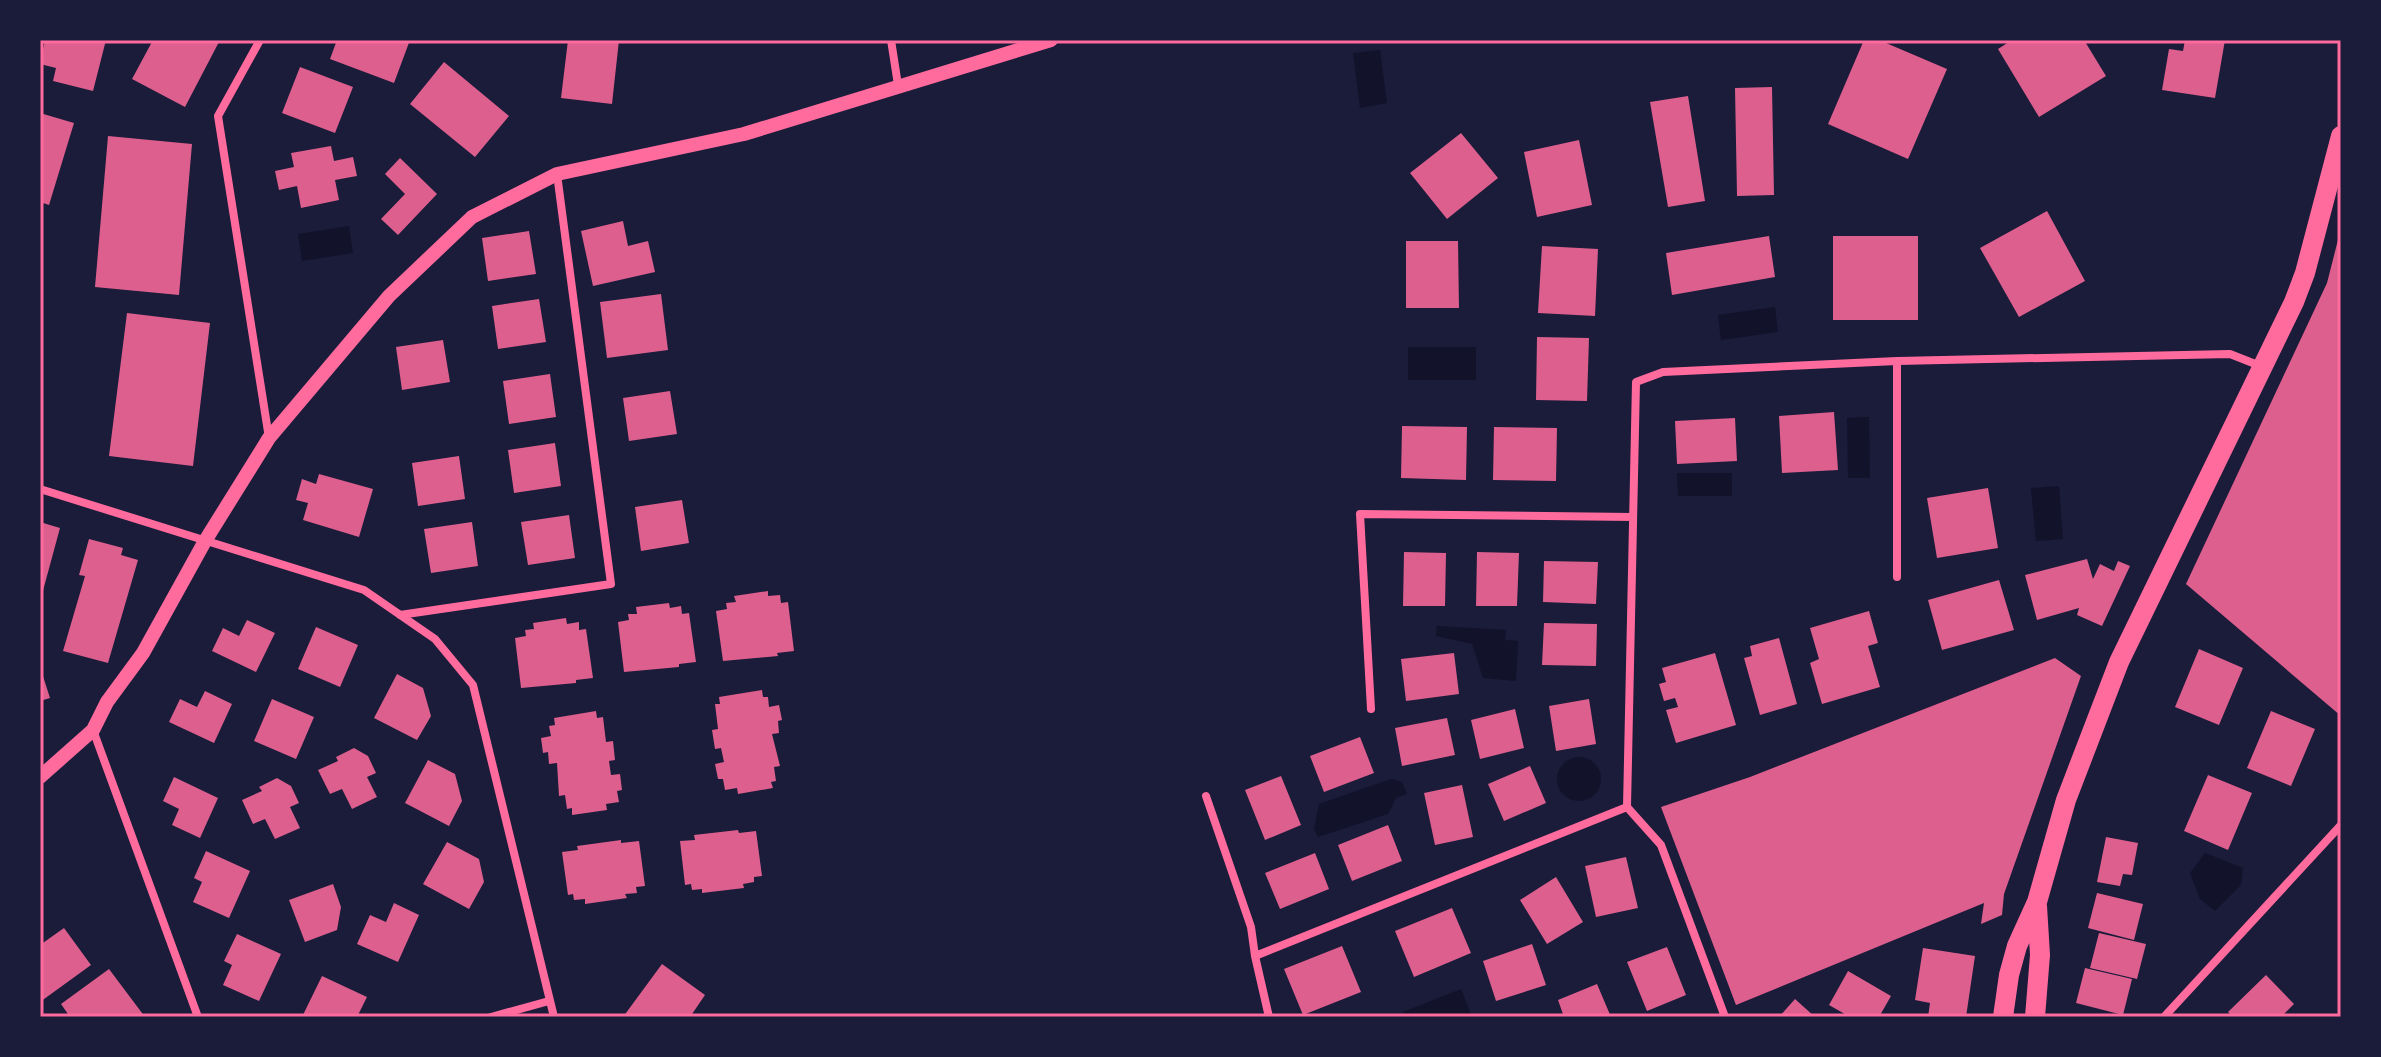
<svg xmlns="http://www.w3.org/2000/svg" width="2381" height="1057" font-family="Cabin,sans-serif">
<style>
.water{fill:#12122b}
.building{fill:#dd5f8e}
.lines{fill:none;stroke-linecap:round;stroke-linejoin:round}
.minor{stroke:#ff6b9d;stroke-width:8}
.tertiary{stroke:#ff6b9d;stroke-width:14}
.primary{stroke:#ff6b9d;stroke-width:20}
.neatline{fill:none;stroke:#ff6b9d;stroke-width:3}
</style>
<rect width="100%" height="100%" fill="#1b1b3a"/>
<path class="water" d="M1380 50 1387 103 1360 108 1353 53Z
M349 226 353 253 302 261 298 234Z
M1775 307 1778 332 1721 340 1718 315Z
M1408 347H1476V380H1408Z
M1869 417 1870 478H1848L1847 418Z
M1677 473H1732V496H1678Z
M2059 486 2063 539 2036 541 2031 488Z
M1437 626 1506 630 1505 640 1518 641 1516 681 1483 678 1472 644 1436 636Z
M1557 779a22 22 0 1 1 44 0a22 22 0 1 1-44 0Z
M1391 779 1402 782 1407 794 1396 798 1388 814 1318 837 1314 829 1319 804Z
M2205 853 2243 868 2241 885 2215 911 2200 899 2190 873Z
M1461 989 1472 1017H1406L1403 1012Z"/>
<path class="building" d="M45 40H106L93 91 53 81 56 68 40 64Z
M153 40H220L185 107 132 79Z
M337 40H410L394 83 330 59Z
M568 40H619L612 104 561 98Z
M1864 40H1879L1947 69 1908 159 1828 124Z
M2012 40H2084L2106 76 2039 117 1998 49Z
M2185 40H2225L2215 98 2162 90 2169 49 2183 51Z
M444 62 509 116 475 157 410 104Z
M300 67 353 87 335 133 282 113Z
M1772 87 1774 195 1737 196 1735 88Z
M1688 96 1705 201 1668 207 1650 102Z
M40 113 74 123 49 205 40 202Z
M1461 133 1498 178 1447 219 1410 173Z
M108 136 192 144 179 295 95 287Z
M1579 140 1592 205 1537 217 1524 152Z
M331 146 334 161 353 157 357 176 335 180 339 200 301 208 297 186 279 190 275 171 294 167 291 153Z
M400 158 437 194 398 235 381 219 405 194 385 174Z
M2047 211 2085 281 2019 317 1980 248Z
M623 221 628 246 648 241 655 272 593 286 581 231Z
M529 231 536 274 488 281 482 238Z
M2340 232H2341V716L2186 584 2327 283Z
M1769 236 1775 277 1672 295 1666 253Z
M1833 236H1918V320H1833Z
M1406 241H1458L1459 308H1406Z
M1542 246 1598 249 1595 316 1538 313Z
M661 294 668 350 607 358 600 302Z
M539 299 546 342 498 349 492 306Z
M127 313 210 323 193 466 109 456Z
M1537 337 1589 338 1587 401 1536 400Z
M443 340 450 382 402 390 396 347Z
M550 374 556 417 509 424 503 381Z
M670 391 677 434 629 441 623 398Z
M1834 412 1838 470 1782 473 1779 416Z
M1735 418 1737 461 1677 464 1675 421Z
M1402 426 1467 427 1466 480 1401 478Z
M1494 427 1557 428 1556 481 1493 480Z
M555 443 561 486 514 493 508 450Z
M459 456 465 499 418 506 412 463Z
M319 474 373 489 359 537 303 520 308 503 296 500 302 479 316 484Z
M1988 488 1998 548 1937 558 1927 498Z
M682 500 689 543 641 551 635 507Z
M569 515 575 558 528 565 521 522Z
M40 522 60 528 41 598H40Z
M472 522 478 566 431 573 424 529Z
M89 539 123 548 121 555 138 560 108 663 63 651 85 576 79 575Z
M1404 552 1446 553 1445 606H1403Z
M1477 552 1519 553 1517 606H1476Z
M2087 559 2093 579 2100 564 2114 571 2118 561 2130 566 2102 626 2077 615 2079 608 2037 620 2025 575Z
M1544 561 1598 562 1596 604 1543 602Z
M1999 580 2014 630 1942 650 1928 600Z
M768 591V596L780 595 781 603 788 602 794 651 777 653 778 656 723 661 716 611 727 609 726 603 736 602 734 596Z
M669 603 670 608 681 606 682 614 689 613 696 662 679 664V667L624 672 618 622 629 620 628 614H637L636 607Z
M1869 611 1878 643 1868 646 1880 687 1822 704 1810 663 1819 659 1810 628Z
M566 618 567 624 579 622V630L586 629 593 678 576 680V683L521 688 515 638 526 636 525 630 534 629 533 623Z
M247 620 275 633 256 672 212 651 223 628 239 636Z
M1544 623 1597 624 1596 666 1542 665Z
M316 627 358 645 340 687 298 669Z
M1779 638 1797 704 1760 715 1744 658 1752 656 1750 646Z
M2199 649 2243 668 2219 725 2175 707Z
M1454 653 1459 694 1406 701 1401 659Z
M1715 653 1736 725 1676 743 1666 710 1678 707 1675 698 1664 701 1659 684 1666 682 1662 668Z
M2055 658 2081 676 2004 894 2002 915 1981 924 1984 903 1736 1005 1661 807 1750 777Z
M41 670 50 698 40 701V671Z
M397 674 423 688 431 716 417 740 374 718Z
M762 690 763 697H768L769 707 779 705 782 720 778 721 779 733 772 734 780 766 774 767 776 781 771 782 773 788 738 794 737 788 725 790 723 779H718L715 764 724 762 721 748 715 749 712 730 718 729 715 704H720L719 697Z
M205 691 232 704 214 743 169 722 180 699 197 707Z
M272 699 314 717 296 759 254 741Z
M1589 699 1596 744 1556 751 1549 706Z
M1515 709 1524 748 1480 759 1471 720Z
M596 711 597 718 603 717 606 742 613 741 615 760 609 761 611 775 620 774 622 790 617 791 619 802 606 804 607 810 572 815V808L567 809 565 795 559 796 557 763 549 764 548 752 543 753 541 738 551 736 549 726 555 725 554 718Z
M2271 711 2315 729 2291 786 2247 768Z
M1447 718 1455 755 1402 766 1395 728Z
M1360 737 1374 773 1324 792 1310 756Z
M354 748 368 756 376 773 367 777 377 797 352 809 342 789 330 794 318 770 338 761 336 757Z
M428 760 455 774 462 801 449 826 405 803Z
M1530 766 1546 803 1504 821 1488 784Z
M2208 775 2252 793 2228 850 2184 831Z
M1281 776 1301 825 1265 840 1245 790Z
M174 777 218 798 200 838 172 825 179 809 163 801Z
M277 778 291 786 299 803 290 807 300 828 275 839 265 819 253 824 242 800 262 791 259 787Z
M1462 785 1473 837 1435 845 1424 793Z
M1388 825 1402 861 1352 881 1338 845Z
M738 830 739 833 756 831 762 876 754 877V882L743 884 744 888 702 893V889L692 890 691 884 685 885 680 841 695 840 694 835Z
M2106 837 2138 843 2132 875 2123 874 2120 886 2097 882Z
M621 840V843L639 841 645 886 636 887 637 893 625 894 627 898 585 904V899L574 900 573 894 568 895 562 852 578 850 577 846Z
M447 842 479 859 484 882 469 909 423 884Z
M206 851 250 871 229 918 193 902 202 882 194 878Z
M1315 853 1329 889 1280 909 1265 873Z
M1626 857 1638 908 1596 917 1585 866Z
M1556 877 1583 922 1547 944 1520 900Z
M333 884 341 907 337 930 305 942 289 900Z
M2097 893 2143 904 2134 940 2088 928Z
M394 903 419 915 398 962 357 944 370 915 386 922Z
M1452 908 1471 953 1414 977 1395 931Z
M64 928 91 965 40 1002V945Z
M2099 933 2146 944 2137 979 2090 968Z
M237 934 281 954 259 1001 223 985 232 965 224 961Z
M1532 944 1546 985 1496 1001 1483 961Z
M1342 946 1361 992 1303 1015 1284 969Z
M1667 947 1686 995 1647 1011 1627 962Z
M1923 948 1975 956 1966 1017H1928L1930 1003 1915 1000Z
M662 964 705 995 690 1017H623Z
M2085 968 2132 979 2123 1015 2076 1003Z
M109 969 145 1017H70L61 1004Z
M1848 971 1891 996 1879 1017H1850L1829 1005Z
M2266 975 2294 1004 2281 1017H2233L2228 1012Z
M322 976 367 997 357 1017H302Z
M1597 984 1611 1017H1564L1558 1000Z
M1795 999 1815 1017H1779Z"/>
<g class="lines">
<path class="minor" d="M260 40 218 116 269 438
M891 40 898 85
M40 489 364 590 435 639 473 685 554 1017
M1897 577V361
M400 615 611 584 557 174
M1371 709 1360 514 1633 517
M93 730 198 1017
M1206 796 1251 927 1255 956 1269 1017
M1255 956 1627 807
M491 1017 549 1001
M1725 1017 1661 845 1627 807 1636 382 1663 372 1897 361 2230 354 2263 367
M2164 1017 2341 825"/>
<path class="tertiary" d="M40 777 93 730 107 702 143 653 205 541 269 438 389 296 472 217 557 174 744 134 1051 40"/>
<path class="primary" d="M2003 1017 2009 975 2017 946 2037 902 2066 800 2119 662 2294 302 2305 273 2341 136
M2035 1017 2040 955 2037 906"/>
</g>
<rect width="2381" height="1057" fill="none" stroke="#1b1b3a" stroke-width="84"/>
<rect x="42" y="42" width="2297" height="973" class="neatline"/>
</svg>
